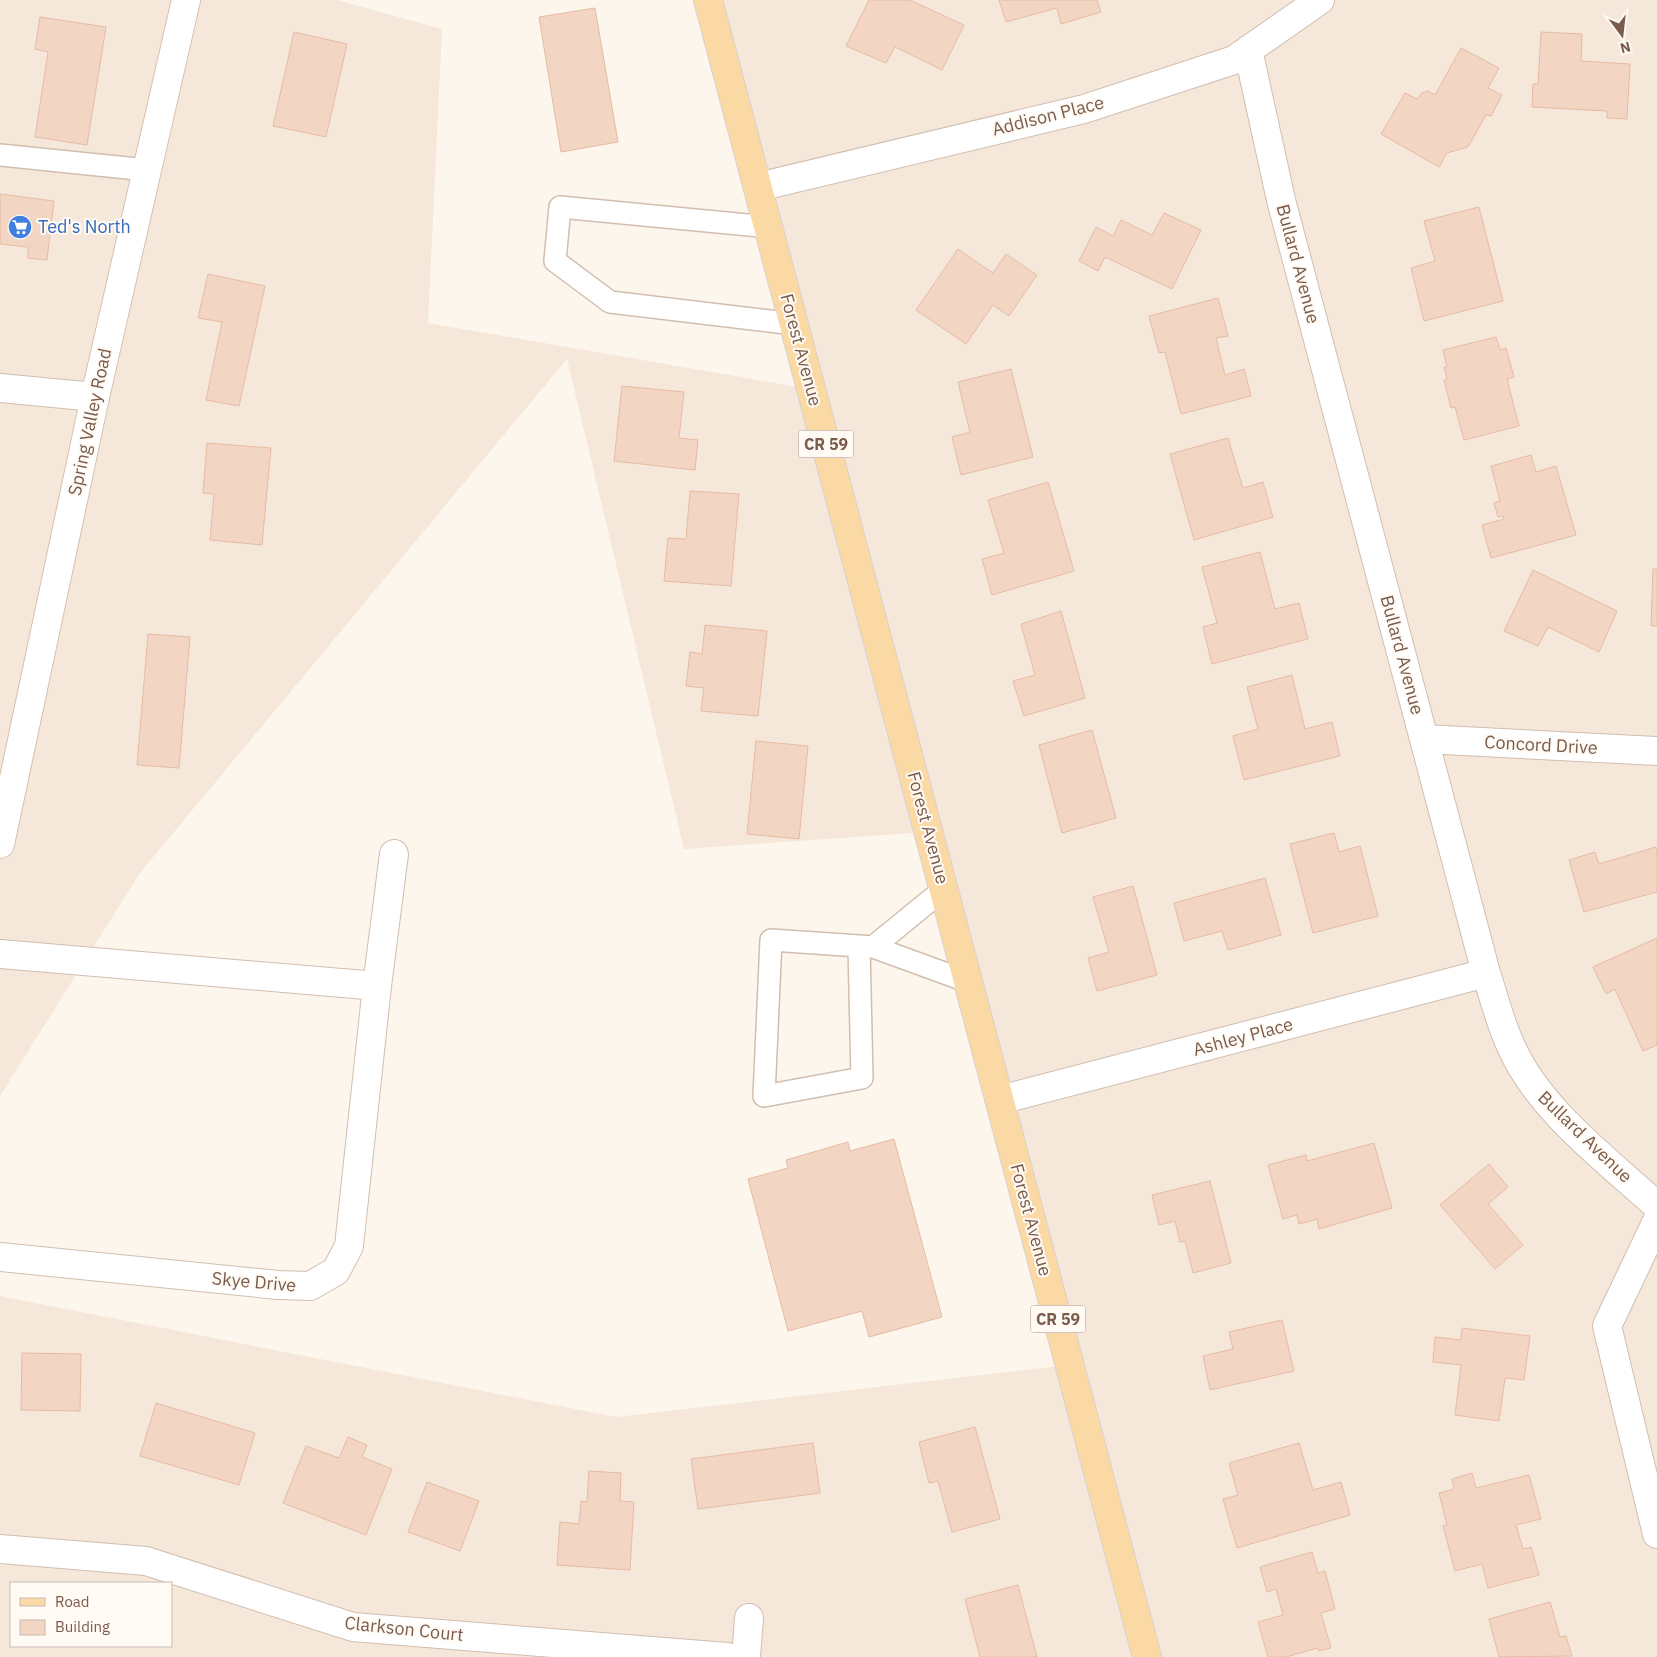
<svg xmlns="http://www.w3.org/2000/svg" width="1657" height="1657" font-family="'IBM Plex Sans',sans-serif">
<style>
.residential{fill:#f5e8da;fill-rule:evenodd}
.building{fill:#f3d5c3;stroke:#e6bba3}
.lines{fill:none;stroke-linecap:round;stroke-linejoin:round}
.lane-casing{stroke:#d1beb0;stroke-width:24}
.street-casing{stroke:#d1beb0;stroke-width:30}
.secondary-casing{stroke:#d6c0b0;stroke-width:30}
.primary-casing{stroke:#dad1cd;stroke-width:30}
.lane{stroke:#fff;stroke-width:21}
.street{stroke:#fff;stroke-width:28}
.secondary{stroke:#fff;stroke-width:28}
.primary{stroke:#fbd9a5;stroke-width:28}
.labels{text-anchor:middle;stroke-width:4;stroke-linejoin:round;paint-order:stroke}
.shield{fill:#fffaf3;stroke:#a28b7f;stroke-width:1}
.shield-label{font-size:16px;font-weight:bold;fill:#7a5c4d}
.street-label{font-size:18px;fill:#7a5c4d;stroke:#fffaf3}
.shop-label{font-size:18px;fill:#366cbe;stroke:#fffaf3;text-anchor:start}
</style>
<rect width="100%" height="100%" fill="#fdf6ec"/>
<path class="residential" d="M0 0H337L442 29 428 323 810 389 708 0H1657V1657H0V1296L616 1417 1067 1365 927 832 684 849 567 359 140 873 0 1096ZM11 1583H171V1646H11Z"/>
<path class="building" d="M869 0H910L964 25 942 70 895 47 886 63 846 46Z
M999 0H1097L1101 12 1061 24 1057 8 1006 22Z
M595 8 618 142 561 152 539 17Z
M40 17 106 27 87 145 35 137 48 52 35 49Z
M294 32 347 44 326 137 273 126Z
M1541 32 1582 34 1581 61 1630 64 1627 119 1607 118V111L1532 107 1533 84H1538Z
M1461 48 1499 68 1488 88 1502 95 1491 116 1486 115 1468 147 1447 153 1439 167 1381 134 1405 93 1417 99 1422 93 1428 91 1435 95Z
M0 194 54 201 47 260 28 258V247L0 244Z
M1479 207 1503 301 1424 321 1411 268 1435 261 1424 221Z
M1164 213 1201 230 1172 289 1105 257 1098 271 1079 261 1096 227 1113 236 1121 220 1152 235Z
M958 249 993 273 1006 254 1037 275 1009 316 993 305 966 344 916 310Z
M208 274 265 286 239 406 206 400 222 322 198 318Z
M1218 298 1228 336 1216 338 1225 375 1244 369 1251 396 1181 414 1165 352 1159 353 1149 316Z
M1496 337 1500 350 1506 348 1514 377 1507 379 1519 426 1464 440 1455 407 1451 408 1444 380 1447 379 1444 367H1447L1443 350Z
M1011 369 1033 457 961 475 952 437 970 432 958 382Z
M622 386 684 392 679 438 698 440 695 470 614 461Z
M1228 438 1243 488 1263 482 1273 517 1194 540 1170 454Z
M207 443 271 448 262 545 210 540 214 494 203 493Z
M1531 455 1536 472 1556 466 1576 535 1491 558 1482 525 1504 519 1503 516 1498 517 1494 503 1500 501 1491 466Z
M1048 482 1074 571 992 595 982 559 1004 553 988 500Z
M690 491 739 494 731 586 664 581 668 538 686 539Z
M1260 552 1275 609 1299 603 1308 639 1212 664 1203 627 1217 623 1202 567Z
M1653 569H1657V626H1651Z
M1533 570 1617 611 1599 652 1548 627 1538 646 1504 631Z
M1061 611 1085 698 1024 716 1013 681 1035 675 1021 624Z
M705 625 767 631 758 716 701 711 704 688 686 686 690 652 702 654Z
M148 634 190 637 179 768 137 765Z
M1292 675 1305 729 1332 722 1340 756 1244 780 1233 736 1258 729 1247 687Z
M1092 730 1116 818 1062 833 1039 745Z
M756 741 808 746 799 839 747 834Z
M1334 833 1339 852 1360 846 1378 916 1313 933 1290 844Z
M1656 847 1657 852V892L1584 912 1569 860 1595 852 1599 864Z
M1265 878 1281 935 1228 950 1222 931 1184 941 1174 903Z
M1133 886 1157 975 1097 991 1088 958 1109 952 1093 897Z
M1657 938V1045L1643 1051 1615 989 1606 994 1593 967Z
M894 1139 942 1317 869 1337 862 1311 788 1331 748 1179 788 1168 786 1160 848 1142 850 1151Z
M1374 1143 1392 1208 1319 1229 1317 1219 1299 1224 1297 1215 1283 1219 1268 1165 1306 1155 1307 1161Z
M1489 1164 1508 1187 1488 1204 1523 1245 1495 1269 1440 1205Z
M1210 1181 1231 1263 1193 1273 1185 1241 1180 1242 1175 1221 1159 1225 1152 1195Z
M1282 1320 1294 1371 1210 1390 1203 1356 1233 1349 1229 1332Z
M1462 1328 1530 1336 1524 1380 1505 1378 1499 1421 1455 1415 1461 1365 1433 1362 1435 1337 1461 1340Z
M22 1353 81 1354 80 1411 21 1410Z
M156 1403 255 1433 239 1485 140 1456Z
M975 1427 1000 1519 952 1532 938 1481 929 1483 919 1442Z
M348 1437 367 1445 362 1457 392 1469 366 1535 283 1503 306 1446 339 1458Z
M813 1443 820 1493 698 1509 691 1459Z
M1299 1443 1313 1490 1341 1482 1350 1515 1237 1548 1223 1499 1238 1495 1229 1463Z
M589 1471 621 1473 620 1501 634 1502 630 1570 557 1565 560 1522 579 1524 581 1501 587 1502Z
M1472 1473 1476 1488 1529 1475 1541 1519 1516 1525 1523 1549 1531 1547 1539 1575 1488 1588 1482 1564 1455 1571 1443 1526 1447 1525 1439 1493 1454 1489 1452 1479Z
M427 1482 479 1501 460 1551 408 1532Z
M1312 1552 1318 1573 1325 1571 1335 1609 1321 1613 1331 1648 1319 1651 1318 1648 1286 1657H1268L1258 1622 1283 1615 1276 1589 1267 1592 1260 1567Z
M1018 1585 1037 1657H980L965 1599Z
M1550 1602 1560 1637 1566 1636 1572 1656 1499 1657 1489 1619Z"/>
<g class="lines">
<g class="lane-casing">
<path id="lane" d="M0 155 147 170
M769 227 560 207 555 261 610 302 794 324
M859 946 862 1078 764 1096 771 940 859 946 873 947 969 982
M873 947 944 889"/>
</g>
<g class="street-casing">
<path id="street" d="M1248 50 1281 200 1486 973C1494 997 1500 1023 1511 1046 1538 1109 1607 1160 1657 1206
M758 187 1084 109 1234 60 1320 0
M0 388 95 397
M1424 739 1657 751
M0 954 377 986 349 1246 336 1271 310 1286 278 1285 0 1257
M377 986 394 854
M1000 1100 1486 973
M1657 1221 1607 1326 1657 1534
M0 1549 146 1561 353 1627 727 1657
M746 1657 749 1618"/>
</g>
<g class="secondary-casing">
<path id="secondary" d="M0 844 95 397 186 0"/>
</g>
<g class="primary-casing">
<path id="primary" d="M708 0 1147 1657"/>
</g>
<use href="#lane" class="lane"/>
<use href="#street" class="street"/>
<use href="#secondary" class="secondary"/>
<use href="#primary" class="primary"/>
</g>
<defs>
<g id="supermarket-disc" transform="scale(1.25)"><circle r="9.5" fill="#3f7fe0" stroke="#fffaf3"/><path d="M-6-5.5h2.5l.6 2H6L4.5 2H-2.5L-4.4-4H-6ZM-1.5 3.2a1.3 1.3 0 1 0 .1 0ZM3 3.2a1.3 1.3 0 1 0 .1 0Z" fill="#fff"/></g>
</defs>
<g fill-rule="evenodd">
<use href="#supermarket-disc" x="20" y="227"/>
</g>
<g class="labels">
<g class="shield">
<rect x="798.5" y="430.5" width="55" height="27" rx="4"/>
<rect x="1030.5" y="1305.5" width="55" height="27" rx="4"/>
</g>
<g class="shield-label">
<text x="826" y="450">CR 59</text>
<text x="1058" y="1325">CR 59</text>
</g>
<g class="street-label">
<text transform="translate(1048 116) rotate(-14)" y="6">Addison Place</text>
<text transform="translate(1298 264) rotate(75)" y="6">Bullard Avenue</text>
<text transform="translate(801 350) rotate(75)" y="6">Forest Avenue</text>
<text transform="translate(90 422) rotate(-78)" y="6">Spring Valley Road</text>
<text transform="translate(1402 655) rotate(75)" y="6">Bullard Avenue</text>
<text transform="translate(1541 745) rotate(3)" y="6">Concord Drive</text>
<text transform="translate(928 828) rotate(75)" y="6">Forest Avenue</text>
<text transform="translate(1243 1037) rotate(-15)" y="6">Ashley Place</text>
<text transform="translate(1585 1137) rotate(44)" y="6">Bullard Avenue</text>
<text transform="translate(1031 1220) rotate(75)" y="6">Forest Avenue</text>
<text transform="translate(254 1282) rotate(5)" y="6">Skye Drive</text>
<text transform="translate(404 1629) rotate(6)" y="6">Clarkson Court</text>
</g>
<g class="shop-label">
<text x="38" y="233">Ted's North</text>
</g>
</g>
<rect x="10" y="1582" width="162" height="65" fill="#fffaf3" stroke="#cabbb1"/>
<rect x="20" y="1598" width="25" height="8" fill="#fbd9a5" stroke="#cabbb1"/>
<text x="55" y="1607" font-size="15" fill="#7a5c4d">Road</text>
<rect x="20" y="1620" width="25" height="15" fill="#f3d5c3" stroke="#cabbb1"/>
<text x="55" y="1632" font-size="15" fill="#7a5c4d">Building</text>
<g transform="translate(1622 35) rotate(165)" stroke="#fffaf3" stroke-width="4" paint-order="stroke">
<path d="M0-4L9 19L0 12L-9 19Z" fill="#7a5c4d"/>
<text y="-8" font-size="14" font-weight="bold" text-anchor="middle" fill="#7a5c4d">N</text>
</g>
</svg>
